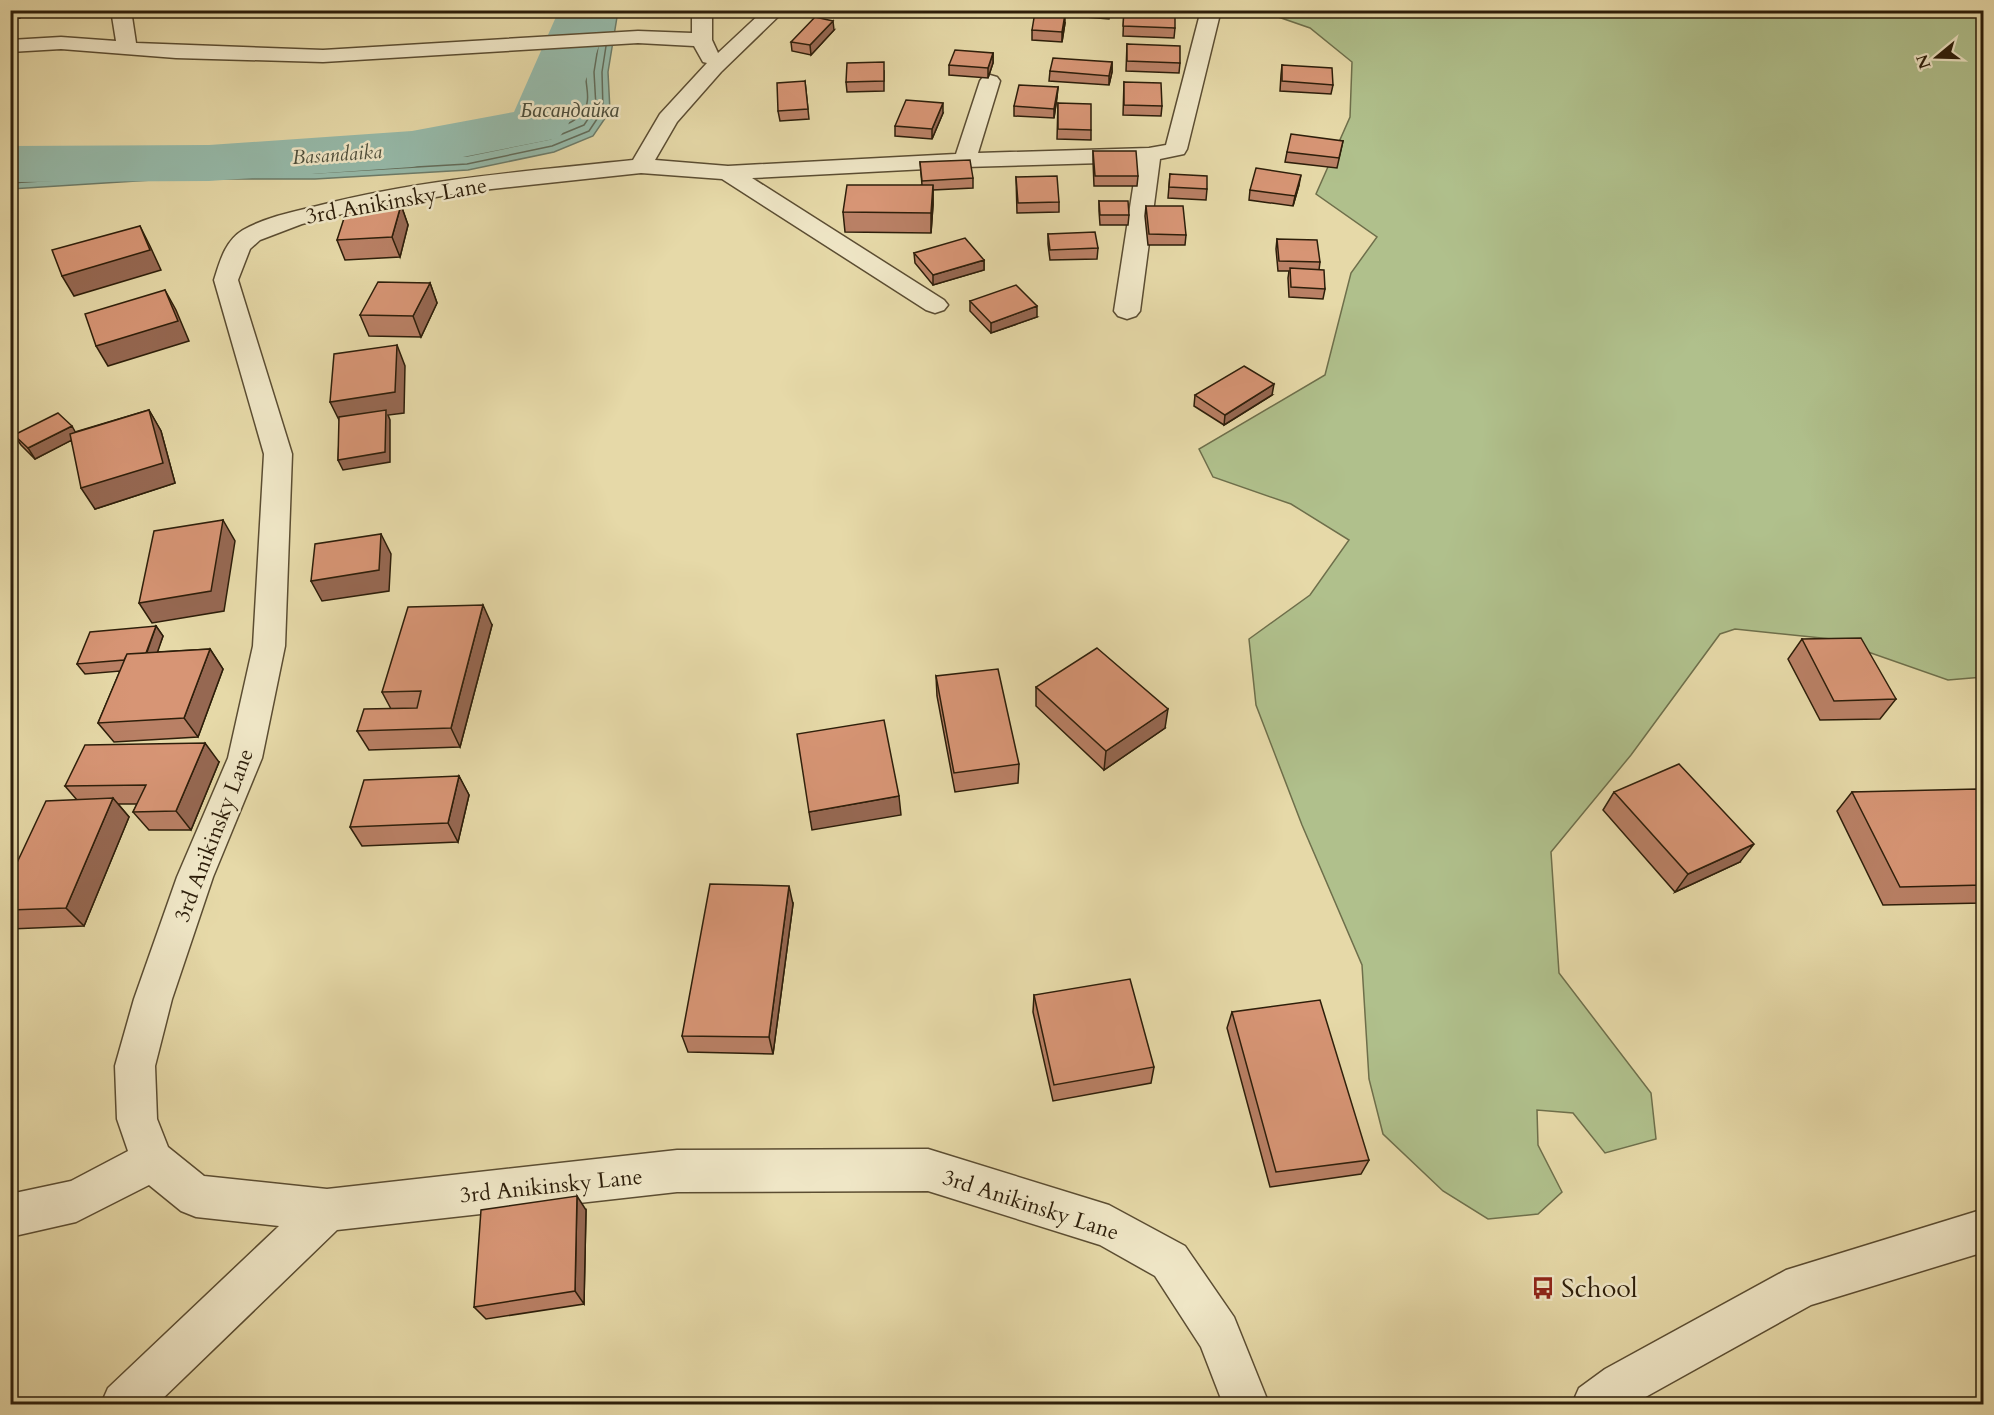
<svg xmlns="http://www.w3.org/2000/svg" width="1994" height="1415" font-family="Cardo,serif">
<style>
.green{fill:#b0c08c;stroke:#6e6f4b;stroke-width:1.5}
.water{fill:#96baaa;stroke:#6c7c6a;stroke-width:1.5}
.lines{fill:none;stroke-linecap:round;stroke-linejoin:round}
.shore{stroke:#626c5a;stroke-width:1.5}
.river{fill:#96baaa;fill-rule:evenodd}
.minor-casing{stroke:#5b4d32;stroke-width:3}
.minor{fill:#efe6c6;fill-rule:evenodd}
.wall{fill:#b98065;stroke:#2d1e0a;stroke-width:1.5}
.shaded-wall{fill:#966852;stroke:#2d1e0a;stroke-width:1.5}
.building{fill:#d79575;stroke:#2d1e0a;stroke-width:1.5}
.labels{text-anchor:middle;stroke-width:5;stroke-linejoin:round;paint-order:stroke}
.far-water-label{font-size:20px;font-style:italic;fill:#4c4d3a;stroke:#efe6c6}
.street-label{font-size:22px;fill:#2d1e0a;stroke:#efe6c6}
.near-poi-label{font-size:27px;fill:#2d1e0a;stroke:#efe6c6;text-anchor:start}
</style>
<rect width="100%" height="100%" fill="#e6d9a8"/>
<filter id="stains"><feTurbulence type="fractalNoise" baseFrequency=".00333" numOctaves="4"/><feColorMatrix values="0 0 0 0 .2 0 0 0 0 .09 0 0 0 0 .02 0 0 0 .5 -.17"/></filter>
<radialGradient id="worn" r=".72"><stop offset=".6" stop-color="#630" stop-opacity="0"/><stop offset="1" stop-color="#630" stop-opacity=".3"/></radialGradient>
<path class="green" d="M1261 11H1983V677L1948 680 1831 639 1735 629 1720 634 1631 755 1551 852 1559 973 1651 1093 1656 1139 1605 1153 1573 1113 1537 1110 1538 1145 1562 1192 1538 1214 1488 1219 1443 1191 1383 1134 1369 1079 1362 965 1302 825 1256 705 1249 639 1310 595 1349 540 1291 504 1213 477 1199 449 1325 375 1351 273 1377 237 1316 194 1350 117 1352 62 1310 28Z"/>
<path class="water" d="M567 11H618L608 72 610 111 593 136 554 152 468 170 315 179H168L11 189 10 152 116 158 334 157 444 140 515 114 557 77Z"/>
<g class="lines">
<path class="shore" d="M575 48 568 85 524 124 452 151V156H467L550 139 584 125 596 107 594 72 598 47
M582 76 586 78C586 86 589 95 587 103 583 123 552 131 534 132V127L572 94Z
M10 158 115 164 335 163 445 146 519 118 562 81 567 49
M10 166 41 167 43 171 10 175
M10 183 168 173H315L467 164 552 146 589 131 603 110 602 72 606 46"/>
<path class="river" d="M559 10H613L568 125 559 138 412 167 209 181 10 182V146L209 145 412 131 514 112Z"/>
<g class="minor-casing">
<path id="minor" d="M111 10H131L136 43 323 50 638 31 692 33V10H712V40L718 53 764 10H785L721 72 677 122 655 160 728 166 956 154 980 81 983 77 990 75 997 77 1000 81 978 153 1149 148 1166 145 1201 10H1221L1187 149 1184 154 1160 159 1140 311 1136 316 1127 319 1118 316 1114 311 1137 162 965 167 752 178 944 300 948 305 944 310 935 313 926 310 722 179 641 173 464 192 346 213 302 224 260 240 250 249 238 280 292 454 285 646 262 758 213 877 172 999 155 1066 157 1119 168 1147 204 1176 327 1189 677 1150 928 1149 1109 1205 1185 1246 1234 1317 1269 1404H1223L1201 1347 1155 1276 1100 1245 928 1191 677 1192 337 1230 157 1404H101L108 1388 279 1226 196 1217 181 1211 149 1185 76 1222 10 1237V1194L71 1181 128 1151 117 1119 115 1066 134 999 177 877 228 758 253 646 264 454 214 280C220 261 225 241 243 230 266 217 296 211 321 205 423 179 529 171 633 160L660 114 707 63 703 62 694 46 638 43 323 62 176 58 61 49 10 52V40L61 37 116 41Z
M1984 1209V1252L1811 1305 1633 1404H1572L1579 1388 1605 1369 1786 1270Z"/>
</g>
<use href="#minor" class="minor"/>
</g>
<path class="wall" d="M1086 10H1111L1109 19 1086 17Z
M1124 10 1175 28 1174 38 1123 36Z
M1065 23 1062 42 1032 40V30Z
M834 30 811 55 792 51 791 42Z
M1127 44 1180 63 1179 73 1126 71Z
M993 53V63L988 78 949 75V65Z
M1112 62V72L1109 85 1049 81 1050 71Z
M1282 65 1333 85 1331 94 1280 91 1281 75Z
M884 71V91L847 92 846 82Z
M805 81 809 119 780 121 778 111Z
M1124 82 1162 106 1161 116 1123 115Z
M1058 87 1057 97 1054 118 1014 116V106Z
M1058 103 1091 130V140L1057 139Z
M943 113 932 139 895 136V126Z
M1343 141 1337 168 1285 162 1287 152Z
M1093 151 1138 176 1137 186H1094L1093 161Z
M920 162 973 178V188L933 190V205L931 233 845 232 843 212 922 185Z
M1170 174 1207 189 1206 200 1168 198Z
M1016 177 1059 202V212L1017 213Z
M1299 185 1293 206 1249 200 1250 190Z
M1099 201 1129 215 1128 225H1100L1099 211Z
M401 205 408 225 400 257 345 260 337 240Z
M1146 206 1186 235 1185 245H1148L1145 216Z
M1048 234 1098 248 1097 259 1050 260 1048 244Z
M1277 239 1320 262 1319 270 1325 289 1323 299 1289 297 1288 278 1289 271H1278L1276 249Z
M914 253 984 260V270L933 285 915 263Z
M430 283 437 303 421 337 369 336 360 315Z
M970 301 1037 317 991 333 970 311Z
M1195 395H1272L1224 425 1194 406Z
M149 410 161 431 175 483 95 509 71 440 35 459 21 445 14 435 75 432Z
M492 625 460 747 369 750 357 731 391 709 382 692Z
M156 626 163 636 157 652 210 649 223 669 198 737 114 742 98 723 120 671 85 674 77 664Z
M1802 639 1896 699 1880 719 1820 720 1788 659Z
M936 676 1019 764 1018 783 955 792 937 696Z
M1036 687 1165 728 1104 770 1036 706Z
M219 762 191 830H149L133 812 137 804H118L129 817 84 926 10 929V869H14L77 800 65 786Z
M459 776 469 795 458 842 362 846 350 827Z
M1614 792 1740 862 1675 892 1603 810Z
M1852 792 1983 800V903L1883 905 1837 811Z
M793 904 773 1054 688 1052 682 1036Z
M1034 995 1154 1067 1151 1083 1053 1101 1033 1012Z
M1232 1012 1369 1160 1361 1174 1270 1187 1227 1028Z
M586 1210 584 1304 486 1319 474 1307Z"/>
<path class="shaded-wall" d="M10 10H24L20 18 10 19Z
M1065 14V23L1062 42V32Z
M833 21 834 30 811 55 810 45Z
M993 53V63L988 78V68Z
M1112 62V72L1109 85V76Z
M1058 87 1057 97 1054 118V109Z
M943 103V113L932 139V129Z
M1301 175 1299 185 1293 206 1295 196Z
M933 185V205L931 233V213Z
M401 205 408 225 400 257 392 237Z
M140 226 150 246 161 270 74 296 62 276Z
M984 260V270L933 285V275Z
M430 283 437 303 421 337 413 316Z
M165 290 176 310 189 341 108 366 96 346Z
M1037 306V317L991 333V323Z
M397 345 405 366 404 413 388 415 390 420V462L343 470 338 460 340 422 330 402Z
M1274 384 1272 395 1224 425 1225 415Z
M149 410 161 431 175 483 95 509 81 488Z
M72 426 78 437 35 459 28 448Z
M223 520 235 541 224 611 152 623 139 603Z
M381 534 391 554 389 591 322 601 311 581Z
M483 605 492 625 460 747 451 728Z
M156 626 163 636 152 668 145 658Z
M210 649 223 669 198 737 184 718Z
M1168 709 1165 728 1104 770 1106 751Z
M205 743 219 762 191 830 176 811Z
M459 776 469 795 458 842 448 823Z
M899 796 901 815 812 830 809 812Z
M113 798 129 817 84 926 66 908Z
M1754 844 1740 862 1675 892 1688 874Z
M789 886 793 904 773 1054 769 1037Z
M577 1196 586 1210 584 1304 575 1291Z"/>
<path class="building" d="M1124 10 1175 12V28L1123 26Z
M1035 12 1065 14 1062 32 1032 30Z
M815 17 833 21 810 45 791 42Z
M1127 44 1180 46V63L1127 61Z
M955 50 993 53 988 68 949 65Z
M1053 58 1112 62 1109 76 1050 71Z
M884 62V81L846 82 847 63Z
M1282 65 1332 68 1333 85 1282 81Z
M805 81 808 109 778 111 777 83Z
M1124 82 1161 83 1162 106 1124 105Z
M1019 85 1058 87 1054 109 1014 106Z
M906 100 943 103 932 129 895 126Z
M1058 103 1091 104V130L1058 129Z
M1291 134 1343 141 1339 158 1287 152Z
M1093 151H1136L1138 176H1095Z
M970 160 973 178 922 181 920 162Z
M1256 168 1301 175 1295 196 1250 190Z
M1170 174 1207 176V189L1169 187Z
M1057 176 1059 202 1018 203 1016 177Z
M847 185H933L931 213 843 212Z
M1099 201H1128L1129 215H1100Z
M401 205 392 237 337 240 347 209Z
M1146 206H1183L1186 235 1149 234Z
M140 226 150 250 62 276 52 250Z
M1095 232 1098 248 1050 250 1048 234Z
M965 238 984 260 933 275 914 253Z
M1277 239 1317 240 1320 262 1279 261Z
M1290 268 1324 270 1325 289 1291 287Z
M378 282 430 283 413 316 360 315Z
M1016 285 1037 306 991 323 970 301Z
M165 290 178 321 96 346 85 314Z
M397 345 395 392 330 402 334 354Z
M1244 366 1274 384 1225 415 1195 395Z
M149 410 163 463 81 488 70 434Z
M386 410 385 452 338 460 339 417Z
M58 413 72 426 28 448 14 435Z
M223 520 211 591 139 603 154 531Z
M381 534 379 570 311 581 315 544Z
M483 605 451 728 357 731 364 709 417 708 421 691 382 692 408 607Z
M156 626 146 653 127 654 124 660 77 664 90 632Z
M1861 638 1896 699 1834 701 1802 639Z
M1097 648 1168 709 1106 751 1036 687Z
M210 649 184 718 98 723 127 654Z
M998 669 1019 764 954 773 936 676Z
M884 720 899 796 809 812 797 734Z
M205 743 176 811 133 812 146 785 65 786 85 745Z
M1679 764 1754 844 1688 874 1614 792Z
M459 776 448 823 350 827 364 780Z
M1977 789 1983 800V885L1900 887 1852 792Z
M113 798 66 908 10 910V869H14L46 801Z
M710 884 789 886 769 1037 682 1036Z
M1130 979 1154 1067 1054 1085 1034 995Z
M1320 1000 1369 1160 1276 1172 1232 1012Z
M577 1196 575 1291 474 1307 481 1210Z"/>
<defs>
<g id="bus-bare" transform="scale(1.8)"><path d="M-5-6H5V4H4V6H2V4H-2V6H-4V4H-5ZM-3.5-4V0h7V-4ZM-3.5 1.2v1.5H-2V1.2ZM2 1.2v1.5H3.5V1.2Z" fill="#8f2418" stroke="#efe6c6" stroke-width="2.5" paint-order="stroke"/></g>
</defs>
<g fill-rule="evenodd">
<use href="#bus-bare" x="1543" y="1288"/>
</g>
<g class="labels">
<g class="far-water-label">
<text x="570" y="117">Басандайка</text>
<text transform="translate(337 154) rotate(-4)" y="7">Basandaika</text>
</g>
<g class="street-label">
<text transform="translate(396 200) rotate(-10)" y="8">3rd Anikinsky Lane</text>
<text transform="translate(213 835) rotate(-69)" y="8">3rd Anikinsky Lane</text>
<text transform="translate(551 1185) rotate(-6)" y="8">3rd Anikinsky Lane</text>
<text transform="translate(1031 1204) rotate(18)" y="8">3rd Anikinsky Lane</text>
</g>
<g class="near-poi-label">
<text x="1561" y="1297">School</text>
</g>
</g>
<rect width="1994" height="1415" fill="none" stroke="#e6d9a8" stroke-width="36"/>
<rect x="12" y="12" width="1970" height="1391" fill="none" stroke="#2d1e0a" stroke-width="3"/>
<rect x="18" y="18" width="1958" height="1379" fill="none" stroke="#2d1e0a" stroke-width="1.5"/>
<g transform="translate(1937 57) rotate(251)" stroke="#efe6c6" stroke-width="4.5" paint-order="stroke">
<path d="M0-4.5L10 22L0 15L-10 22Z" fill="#2d1e0a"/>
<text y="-9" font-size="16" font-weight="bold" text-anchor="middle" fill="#2d1e0a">N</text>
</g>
<rect width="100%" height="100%" filter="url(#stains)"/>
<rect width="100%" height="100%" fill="url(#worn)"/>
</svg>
